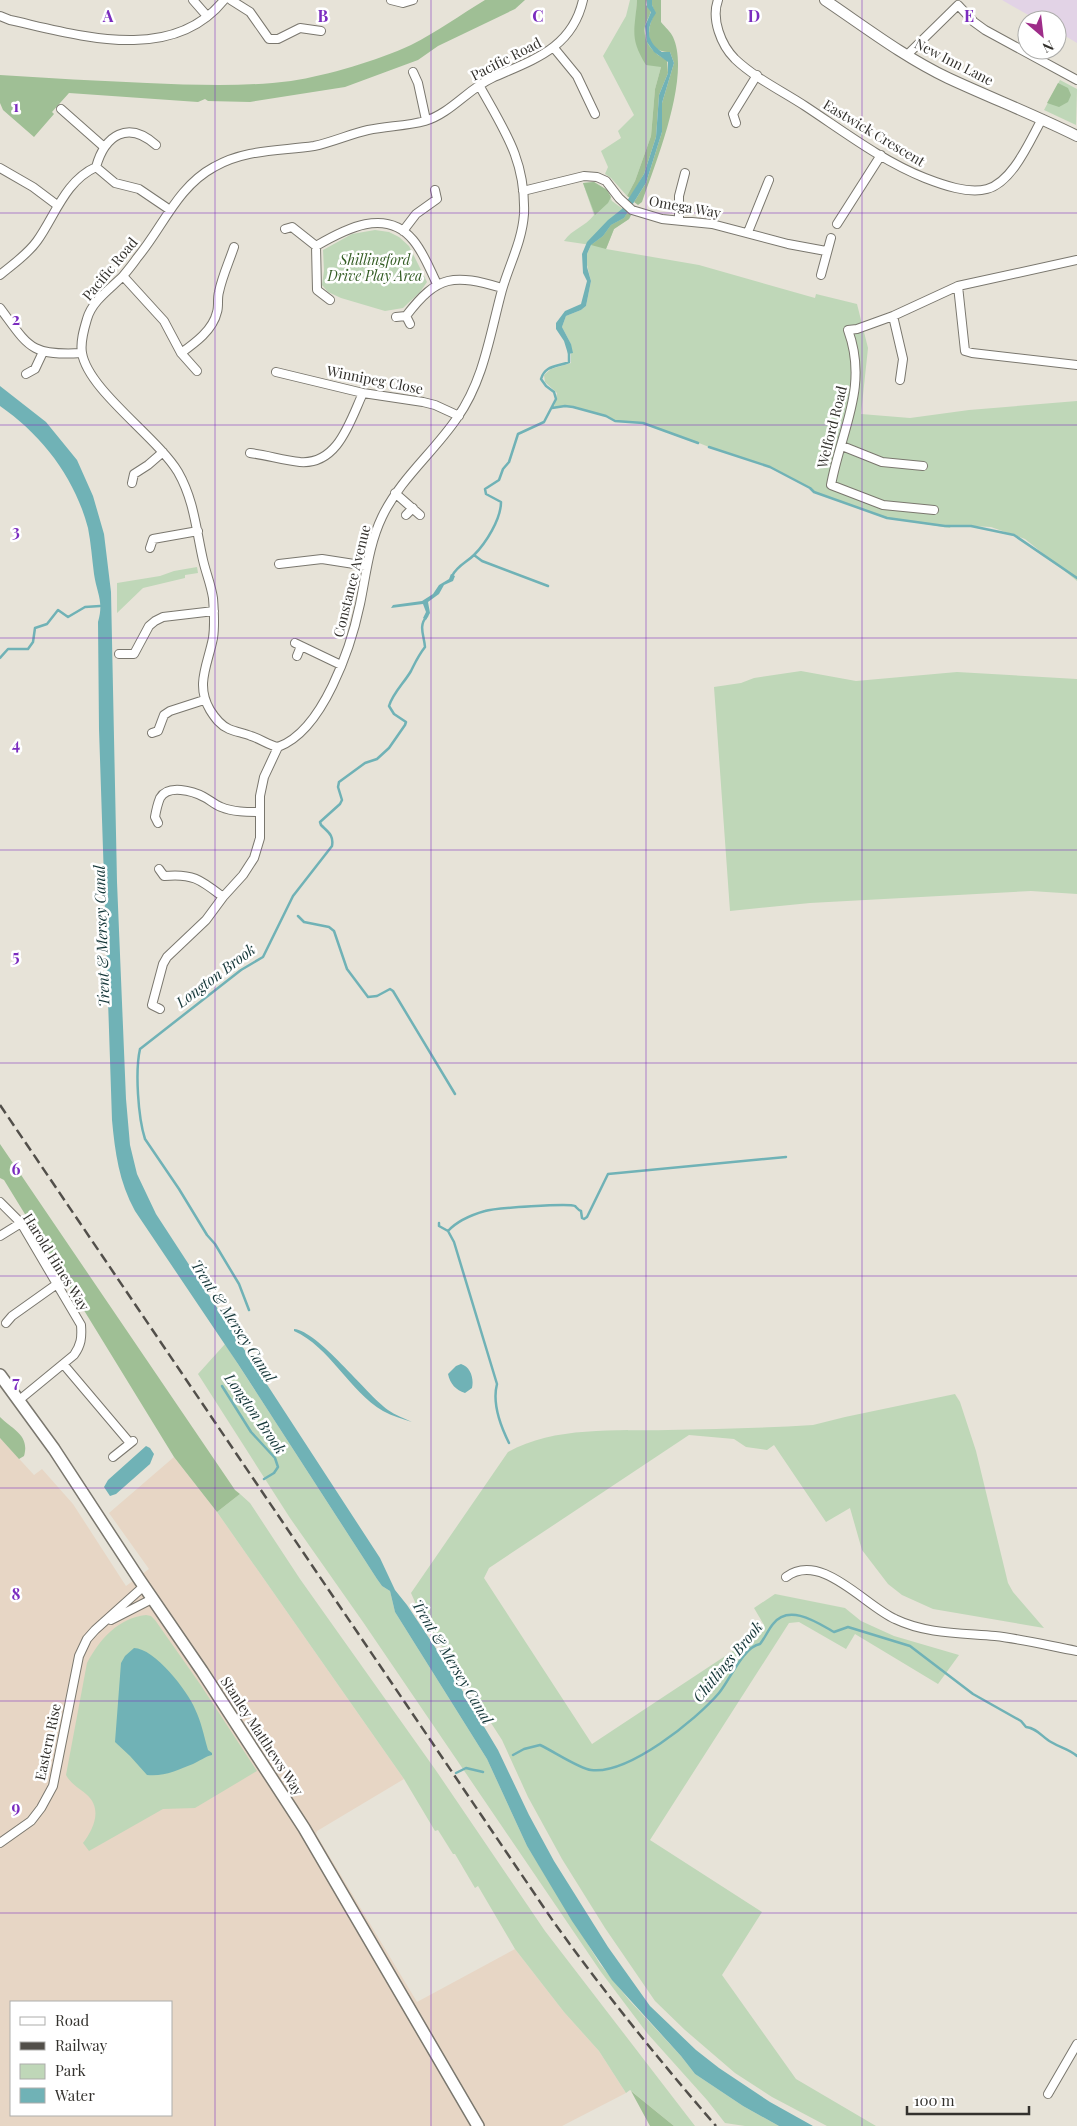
<svg xmlns="http://www.w3.org/2000/svg" width="1077" height="2126" font-family="'Playfair Display',serif">
<style>
.industrial{fill:#e7d6c5;fill-rule:evenodd}
.education{fill:#e2d3e6}
.green{fill:#bfd7b8}
.forest{fill:#9fbf95}
.water{fill:#70b2b6}
.lines{fill:none;stroke-linecap:round;stroke-linejoin:round}
.stream{stroke:#70b2b6;stroke-width:2.5}
.minor-casing{stroke:#7a776e;stroke-width:10}
.tertiary-casing{stroke:#7a776e;stroke-width:12}
.secondary-casing{stroke:#7a776e;stroke-width:14}
.minor{stroke:#fff;stroke-width:8}
.tertiary{stroke:#fff;stroke-width:10}
.secondary{stroke:#fff;stroke-width:11}
.rail{stroke:#524f4a;stroke-width:2.5;stroke-dasharray:10 5;stroke-linecap:butt}
.grid{fill:none;stroke:#7b2cbf;stroke-width:1;stroke-opacity:0.55}
.labels{text-anchor:middle;stroke-width:5;stroke-linejoin:round;paint-order:stroke}
.street-label{font-size:14px;fill:#33312d;stroke:#fff}
.park-label{font-size:14px;font-style:italic;fill:#345d24;stroke:#fff}
.water-label{font-size:15px;font-style:italic;fill:#143638;stroke:#fff}
.grid-label{font-size:16px;text-anchor:middle;font-weight:bold;fill:#7b2cbf;stroke:#fff;stroke-width:5;stroke-linejoin:round;paint-order:stroke}
</style>
<rect width="100%" height="100%" fill="#e7e3d8"/>
<path class="industrial" d="M0 1438 34 1475 42 1469 73 1504 126 1586 149 1569 109 1513 174 1457 217 1512 404 1779 317 1831 316 1834 417 2002 515 1949 564 2012 599 2051 626 2093 562 2126H0ZM11 2002H171V2115H11Z"/>
<path class="education" d="M1002 0H1077V43L1057 31V20H1037Z"/>
<path class="green" d="M630 0H637L636 14 661 67 655 89 651 136 635 181 627 196 611 178 605 174 608 167 601 151 621 138 618 131 634 115 603 56 626 16Z
M1060 80 1077 89 1076 125 1044 110Z
M594 182 607 190 612 201 631 215 629 219 614 229 606 249 699 265 815 298 816 294 857 304 868 348 861 414 910 418 969 410 1077 401V581L1025 539 991 527 951 525 950 528 887 518 814 492 810 488 770 467 709 447 684 437 676 436 649 424 615 421 606 416 573 407H554L557 393 545 382 544 375 551 369 571 363V344L562 327 566 316 581 310 586 306 591 281 586 261 587 254 591 245 564 241C572 229 585 227 594 215L583 183Z
M375 230 389 232 399 237 409 246 427 282 420 292 403 308 385 311 341 298 328 292 322 285 324 271 323 250 352 234Z
M197 567 198 573 185 575V578L143 588 117 613V583L160 576 174 571Z
M801 671 856 681 957 672 1077 679V894L1031 891 810 903 730 911 714 687 741 683 754 678Z
M225 1344 377 1579 382 1586 390 1591 395 1612 487 1759 527 1846 600 1964 629 2000 681 2056 695 2074 743 2106 779 2126H745L725 2123 707 2100 647 2033 601 1972 363 1622 290 1518 198 1374Z
M955 1394 960 1402 976 1451 1008 1583 1013 1592 1044 1628 933 1609 902 1595 888 1584 862 1550 850 1508 826 1522 774 1445 767 1450 746 1447 734 1439 689 1435 489 1568 484 1578 592 1744 751 1639 750 1635 764 1625 754 1608 775 1594 845 1608 861 1621 894 1636 959 1655 938 1684 855 1634 846 1649 799 1622 789 1623 650 1840 762 1912 722 1975 796 2079 876 2126H827L772 2097 735 2073 685 2030 655 2001 605 1928 562 1859 528 1797 502 1740 419 1611 411 1593 508 1452C554 1426 616 1431 668 1430 717 1429 765 1428 813 1425L845 1417Z
M240 1494 250 1503 300 1579 437 1772 545 1931 695 2126H674L630 2090 626 2093 599 2051 564 2012 515 1949 478 1886 475 1888 455 1854H453L438 1830 435 1831 404 1779 217 1512Z
M146 1615 151 1616 155 1620 200 1684 257 1771 195 1808 163 1809 89 1851 83 1843C94 1829 103 1808 86 1794 79 1788 71 1784 66 1775L87 1663C100 1639 118 1618 146 1615Z"/>
<path class="forest" d="M485 0H525L515 9 438 46 418 60 345 87 250 102 208 101 205 99 198 102 69 93 52 112 54 114 34 137 3 110 0 103V75C49 78 98 81 147 83 195 85 244 87 291 81 329 75 376 61 411 45 437 32 460 15 485 0Z
M637 0H647L646 5 651 11C650 16 646 21 645 26 642 42 654 54 667 60L668 73 659 95 656 137 644 174 630 198 627 196 635 181 651 136 655 89 661 67 646 65C629 37 635 31 637 0Z
M652 0H661V22C665 27 671 32 673 37 691 76 656 162 642 202L638 205 634 202 646 183 662 132V103L674 63 670 52C646 52 645 30 655 13L652 5Z
M1058 83 1068 88 1071 95 1068 102 1059 107 1047 103Z
M594 182 607 190 611 197 608 203 595 215 583 183Z
M627 213 631 215 629 219 614 229 606 249 591 245 603 236 611 225 624 218Z
M0 1144 235 1490 240 1494 217 1512 174 1457 4 1180 0 1178Z
M0 1417C13 1430 30 1435 24 1456L19 1459 0 1438Z
M631 2091 674 2126H650Z"/>
<path class="water" d="M647 0H652V5L656 13C645 29 647 42 662 52H670L674 63 662 103V132L646 183 624 218 611 225 603 236 591 245 587 254V267L591 281 586 306 581 310 566 316 562 327 571 344 573 353 568 354 564 341 556 329V323L565 311 581 304 587 281 583 273 582 254 587 242 608 220 622 209 644 174 656 137 659 95 668 73V62L654 52 647 42 645 26 651 12 647 7Z
M0 386 46 422 77 460 93 496 104 534 111 592 117 882 126 1099 130 1145 137 1174 156 1214 380 1558 395 1590 407 1605 447 1665 498 1750 529 1815 554 1861 608 1947 650 2006 696 2050 719 2068 770 2102 813 2126H779L743 2106 695 2074 681 2056 612 1980 572 1921 527 1846 487 1759 395 1612 390 1591 382 1586 377 1579 238 1364 135 1211C119 1182 115 1152 112 1120L99 729 98 622C104 601 97 594 94 574 92 559 91 543 88 528 75 478 42 435 0 406Z
M451 574 455 576 453 581 444 585 439 594 428 602 430 613 426 620 423 618 426 612 423 604 391 608 393 605 422 601 433 594 439 585 449 579Z
M294 1329C318 1331 365 1393 388 1410 395 1415 404 1418 412 1422 403 1419 392 1416 383 1411 349 1391 330 1347 294 1331Z
M461 1364C471 1367 474 1379 472 1388L465 1393C456 1390 450 1384 448 1374L456 1366Z
M146 1446 150 1448 154 1454 150 1464 116 1494 110 1496 104 1487 108 1480Z
M134 1648C154 1648 188 1691 195 1709 201 1721 204 1736 208 1750L212 1753V1755C204 1757 200 1761 193 1764 177 1770 164 1777 147 1775L130 1756 115 1742 121 1663 125 1656Z"/>
<g class="lines">
<path class="stream" d="M552 408 565 406 573 407 606 416 615 421 643 423 698 443
M709 447 770 467 810 488 814 492 887 518 945 526H971L1014 535 1077 578
M474 555 482 561 548 586
M452 576C458 565 466 563 474 555 486 543 501 519 501 502L486 494 485 489 499 480 503 469 509 462 518 434 544 422 556 399 554 392 546 386 541 379C545 365 557 367 569 362V351
M0 658 8 649H28L33 642 35 628 47 624 58 610 68 617 85 607 100 606
M298 916 304 922 329 927 334 931 347 969 368 997 377 996 390 989 393 991 455 1094
M439 1223V1226L448 1231 454 1242 497 1384C492 1403 500 1425 509 1443
M448 1231C458 1220 471 1215 485 1211 494 1208 569 1203 575 1206 577 1208 578 1210 581 1211L582 1218 584 1219 587 1217 608 1174 786 1157
M249 1310 239 1284 215 1244 207 1235 179 1189 145 1139C138 1117 135 1071 140 1049L241 970 263 957 293 896 332 846C334 835 328 832 321 825L320 822 340 804 342 800 338 787 339 782 365 763 377 759 389 748 405 725 406 722 394 714 389 706C393 693 404 683 411 671 416 661 418 656 425 647 424 635 418 626 427 616
M222 1386 251 1432 275 1458 278 1467 274 1473 264 1479
M513 1755 524 1749 540 1745C553 1751 580 1769 591 1770 628 1775 696 1720 719 1693 730 1680 743 1647 760 1644 765 1638 768 1630 773 1624 789 1603 818 1623 834 1632L848 1627 910 1646 973 1694 1021 1721 1026 1727C1037 1728 1042 1737 1051 1742 1061 1748 1069 1749 1077 1756
M456 1773 466 1768 483 1772"/>
<g class="minor-casing">
<path id="minor" d="M193 0 207 16
M231 0 250 12 269 39H278L300 28 321 31
M391 0 403 3 413 0
M718 0C711 19 721 45 735 59 755 78 782 91 805 106 843 131 882 161 925 178 943 185 968 194 987 189 1013 182 1030 140 1042 119
M0 16 10 20C78 35 172 65 224 0
M554 48 577 76 595 114
M907 55 958 5 974 22 985 30 1077 80
M413 72 418 83 426 120
M61 109 104 147
M736 123 733 114 757 75
M96 167C105 135 128 120 156 145
M0 168 33 187 57 205
M523 191 584 176 597 177 606 181 619 198 632 210 662 219 712 224 788 244 826 251
M679 220V196L685 173
M837 224 881 155
M285 229 292 227 316 246 317 290 330 300
M403 231 416 214 437 199 435 190
M748 232 769 180
M316 246C345 229 386 207 413 240 424 253 430 270 437 284
M0 275C13 264 27 255 37 241 55 216 65 181 96 167L115 183 139 189 170 210
M821 275 831 238
M123 276 164 321 181 353 197 371
M958 286 965 351 972 353 1077 365
M0 308C29 347 30 356 82 353
M893 316 903 359 900 380
M396 317 406 316
M410 324 406 316C438 274 454 274 502 288
M181 353C195 343 213 330 217 312 219 306 217 299 219 292 222 277 229 262 234 247
M276 372 363 393 423 402 435 405 459 416
M26 374 35 369 43 352
M842 446 882 462 923 466
M250 453C266 455 283 460 300 462 338 465 350 421 363 393
M132 483 134 474 148 465 163 452
M395 493 420 515
M934 510 883 505 831 485C841 430 869 387 848 330L857 329 893 316 958 286 1077 260
M406 515 413 508
M150 548 153 539 198 531
M279 564 322 559 367 566
M295 643 341 665
M119 654H134L149 626 155 621 163 617 214 611
M297 656 301 646
M152 733 158 731 164 715 170 711 204 700
M278 747C268 745 261 739 251 736 244 733 236 732 229 729 220 725 215 718 210 710 195 685 208 664 213 638 215 625 214 611 213 598 211 585 206 573 203 560 196 529 194 500 178 472 157 437 88 390 82 353 80 342 84 329 87 319 92 301 110 289 123 276 128 270 133 264 137 258 163 227 177 187 214 167 245 149 280 151 314 146 333 142 350 134 368 130 387 126 407 126 425 121 451 113 468 89 492 78 532 60 572 49 583 0
M158 823 155 817C156 811 158 803 160 798 168 784 193 791 204 797 210 800 215 805 221 807 233 812 247 812 260 812
M159 869 164 876C193 873 201 880 223 897
M160 1009 152 1005 163 964 167 957 206 920 223 897 243 875 254 858 260 838V796L264 777 278 747C323 731 351 647 360 604 366 575 369 544 382 517 400 479 434 452 457 418 484 380 490 334 502 290 509 265 522 242 524 214 526 160 504 130 479 85
M0 1202 21 1223 81 1325C82 1338 81 1345 74 1355L18 1401
M0 1236 21 1223
M6 1323 12 1316 57 1284
M64 1365 130 1443
M113 1457 133 1441
M786 1577C821 1551 864 1605 895 1619 926 1634 961 1633 995 1636 1022 1639 1050 1646 1077 1651
M111 1620 152 1599
M0 1843 31 1821 41 1808 53 1786 79 1656 87 1639 95 1630 144 1586
M1048 2094 1077 2044"/>
</g>
<g class="tertiary-casing">
<path id="tertiary" d="M825 0C865 27 904 57 948 78 991 98 1035 115 1077 136"/>
</g>
<g class="secondary-casing">
<path id="secondary" d="M0 1375 54 1449 139 1579 202 1671 304 1828 478 2126"/>
</g>
<use href="#minor" class="minor"/>
<use href="#tertiary" class="tertiary"/>
<use href="#secondary" class="secondary"/>
<path class="rail" d="M0 1105 553 1921C604 1992 659 2060 716 2126"/>
</g>
<path class="grid" d="M215 0V2126M431 0V2126M646 0V2126M862 0V2126M0 213H1077M0 425H1077M0 638H1077M0 850H1077M0 1063H1077M0 1276H1077M0 1488H1077M0 1701H1077M0 1913H1077"/>
<g class="labels">
<g class="street-label">
<text transform="translate(506 59) rotate(-27)" y="5">Pacific Road</text>
<text transform="translate(954 62) rotate(27)" y="5">New Inn Lane</text>
<text transform="translate(874 133) rotate(31)" y="5">Eastwick Crescent</text>
<text transform="translate(685 207) rotate(10)" y="5">Omega Way</text>
<text transform="translate(110 269) rotate(-50)" y="5">Pacific Road</text>
<text transform="translate(375 380) rotate(11)" y="5">Winnipeg Close</text>
<text transform="translate(832 427) rotate(-76)" y="5">Welford Road</text>
<text transform="translate(352 581) rotate(-76)" y="5">Constance Avenue</text>
<text transform="translate(56 1262) rotate(58)" y="5">Harold Hines Way</text>
<text transform="translate(262 1736) rotate(57)" y="5">Stanley Matthews Way</text>
<text transform="translate(48 1742) rotate(-78)" y="5">Eastern Rise</text>
</g>
<g class="park-label">
<text x="375" y="265">Shillingford<tspan x="375" dy="16">Drive Play Area</tspan></text>
</g>
<g class="water-label">
<text transform="translate(102 936) rotate(-92)" y="5">Trent &amp; Mersey Canal</text>
<text transform="translate(216 976) rotate(-37)" y="5">Longton Brook</text>
<text transform="translate(233 1321) rotate(57)" y="5">Trent &amp; Mersey Canal</text>
<text transform="translate(255 1414) rotate(55)" y="5">Longton Brook</text>
<text transform="translate(452 1662) rotate(59)" y="5">Trent &amp; Mersey Canal</text>
<text transform="translate(728 1662) rotate(-50)" y="5">Chitlings Brook</text>
</g>
</g>
<g class="grid-label">
<text x="108" y="22">A</text>
<text x="323" y="22">B</text>
<text x="538" y="22">C</text>
<text x="754" y="22">D</text>
<text x="969" y="22">E</text>
<text x="16" y="112">1</text>
<text x="16" y="325">2</text>
<text x="16" y="537">3</text>
<text x="16" y="750">4</text>
<text x="16" y="962">5</text>
<text x="16" y="1175">6</text>
<text x="16" y="1388">7</text>
<text x="16" y="1600">8</text>
<text x="16" y="1813">9</text>
</g>
<rect x="10" y="2001" width="162" height="115" fill="#ffffff" stroke="#adadab"/>
<rect x="20" y="2017" width="25" height="8" fill="#ffffff" stroke="#adadab"/>
<text x="55" y="2026" font-size="15" fill="#33312d">Road</text>
<rect x="20" y="2042" width="25" height="8" fill="#524f4a" stroke="#adadab"/>
<text x="55" y="2051" font-size="15" fill="#33312d">Railway</text>
<rect x="20" y="2064" width="25" height="15" fill="#bfd7b8" stroke="#adadab"/>
<text x="55" y="2076" font-size="15" fill="#33312d">Park</text>
<rect x="20" y="2088" width="25" height="15" fill="#70b2b6" stroke="#adadab"/>
<text x="55" y="2101" font-size="15" fill="#33312d">Water</text>
<g transform="translate(1042 35) rotate(152)"><circle r="24" fill="#ffffff" stroke="#adadab"/>
<path d="M0-4L9 19L0 12L-9 19Z" fill="#9e2d89"/>
<text y="-8" font-size="14" font-weight="bold" text-anchor="middle" fill="#33312d">N</text>
</g>
<path d="M907 2106v8h122v-8" fill="none" stroke="#33312d" stroke-width="2.5"/>
<text x="914" y="2106" font-size="15" fill="#33312d" stroke="#ffffff" stroke-width="4" paint-order="stroke">100 m</text>
</svg>
